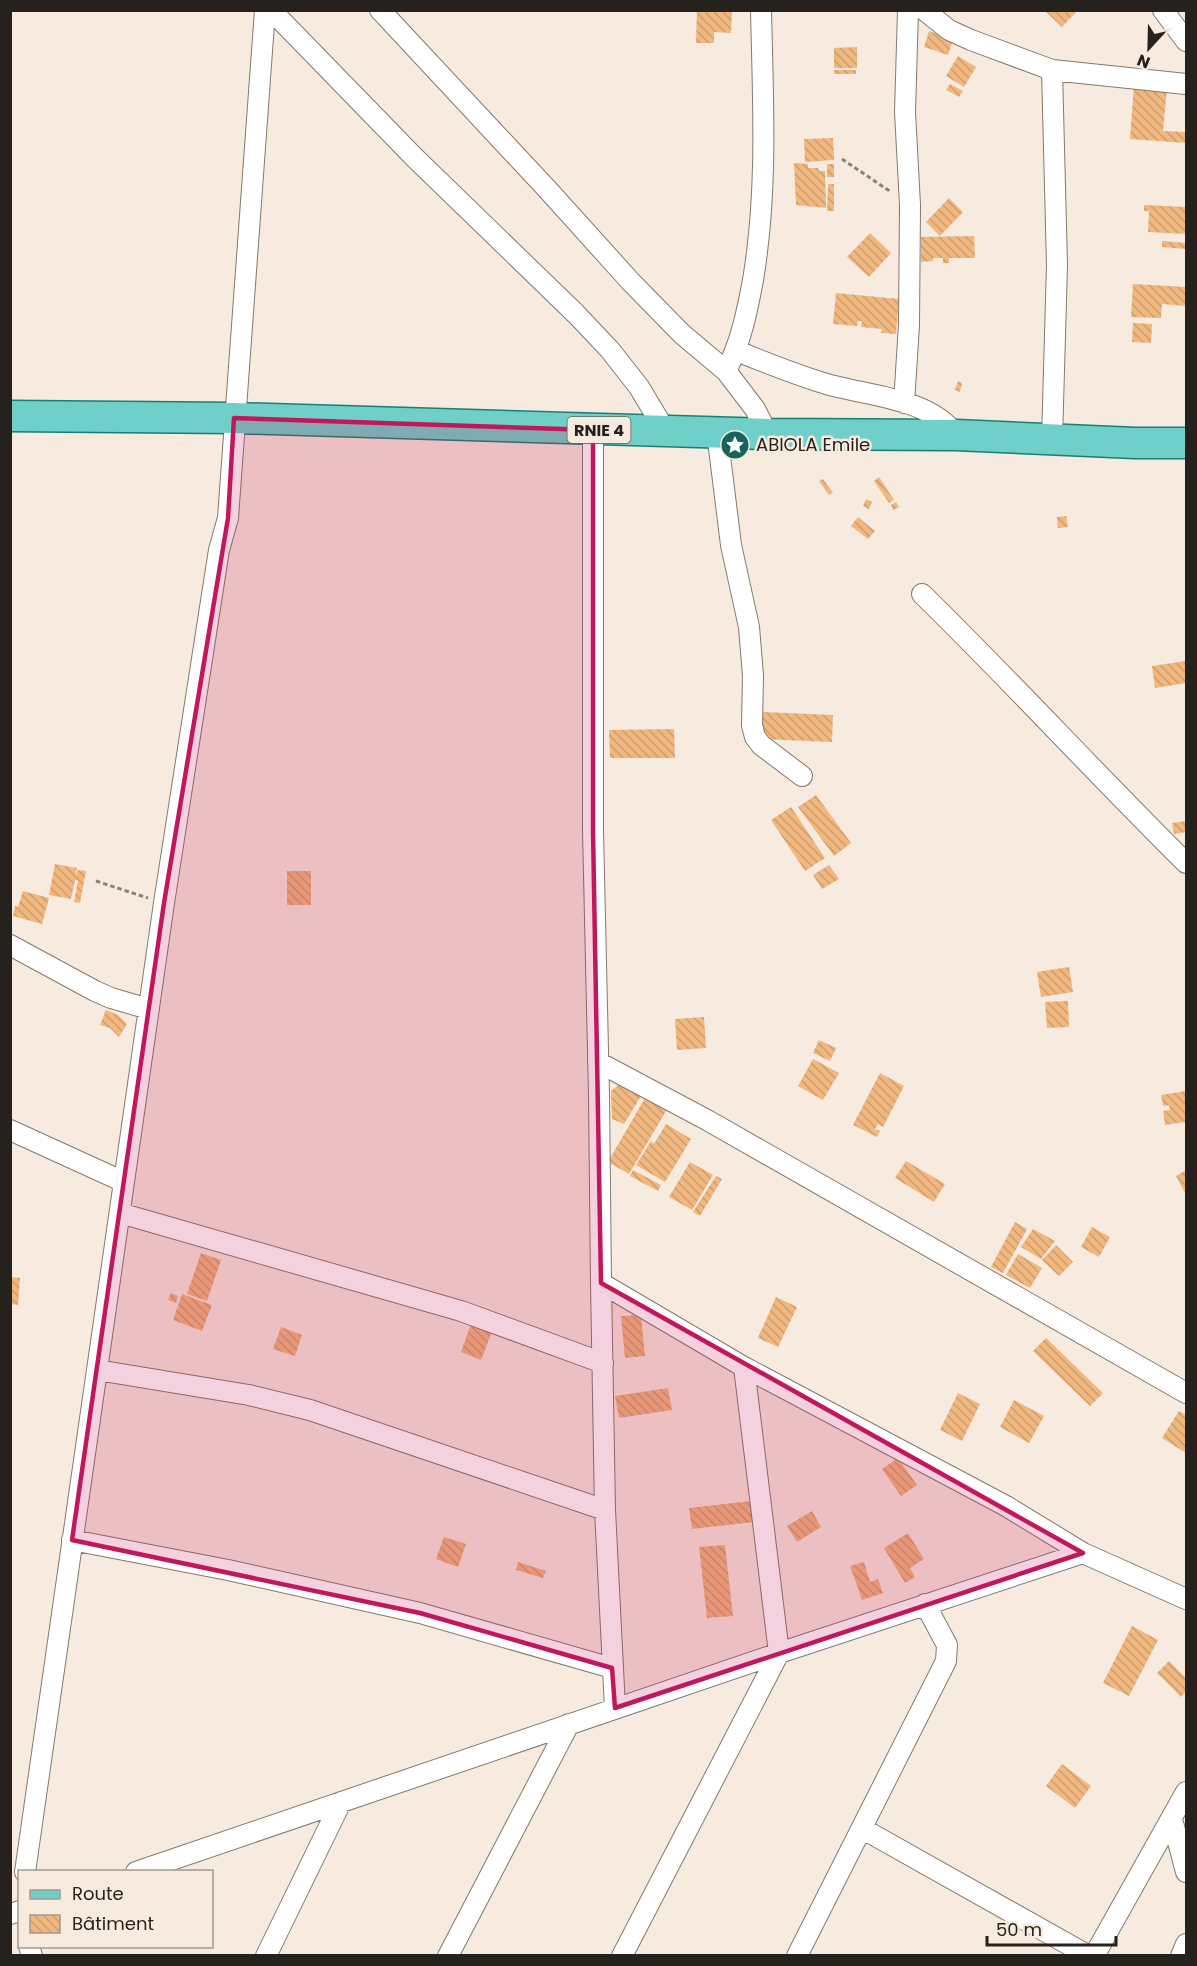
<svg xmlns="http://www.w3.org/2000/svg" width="1197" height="1966" font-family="Poppins,sans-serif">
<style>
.building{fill:url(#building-back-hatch)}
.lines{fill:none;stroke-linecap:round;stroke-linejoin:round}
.street-casing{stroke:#84796e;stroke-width:22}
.primary-casing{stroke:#187f75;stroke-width:33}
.path{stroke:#8a827a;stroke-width:3;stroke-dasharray:4.5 3;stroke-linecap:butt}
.street{stroke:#fff;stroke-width:20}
.primary{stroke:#70d0c9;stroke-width:30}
.marked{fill:#c2185b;fill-opacity:0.2;stroke:#c2185b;stroke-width:4.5;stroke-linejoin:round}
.labels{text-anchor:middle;stroke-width:5;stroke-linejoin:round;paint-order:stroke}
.shield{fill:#f7eade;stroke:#645d56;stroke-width:1.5}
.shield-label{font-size:16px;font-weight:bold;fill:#25211c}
.poi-label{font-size:18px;fill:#25211c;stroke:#f7eade;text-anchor:start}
</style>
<defs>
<pattern id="building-back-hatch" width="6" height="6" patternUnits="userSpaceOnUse" patternTransform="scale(1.5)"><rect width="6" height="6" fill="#f0b77f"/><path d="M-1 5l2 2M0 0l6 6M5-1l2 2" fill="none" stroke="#ce9d6d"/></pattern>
</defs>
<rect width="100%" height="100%" fill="#f7eade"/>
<path class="building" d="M697 10H732L731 33 714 32V43H696Z
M1044 10H1074L1076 12 1062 27Z
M929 31 953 40 948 55 924 47Z
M857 47V68H834V48Z
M958 56 976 67 964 87 946 76Z
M834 70H856V74H834Z
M950 84 963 91 959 97 946 90Z
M1134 85 1167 88 1163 131 1186 132V143L1130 139Z
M833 138 834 160 805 162 804 139Z
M794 163 808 164V168H818L819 171H825L826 208 796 205Z
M827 164H834V177H827Z
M828 184H834V211H827Z
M949 198 963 212 940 236 926 222Z
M1144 205 1186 207V234L1148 232 1149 211H1144Z
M870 233 891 253 869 277 847 257Z
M974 236 975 258H949V263H943V258H933V261L921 262V237Z
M1162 241 1186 243V249L1162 247Z
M1133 284 1186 287V306L1162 304 1161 318 1131 317Z
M836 293 899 299 896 334 881 333 882 329 861 327 862 321H858L857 326 833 324Z
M1133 323 1152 324 1151 343 1132 342Z
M958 381 962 383 960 392 955 390Z
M879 477 894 500 889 503 874 481Z
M823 479 833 493 829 495 819 481Z
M866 499 872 502 869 509 863 506Z
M896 502 899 507 893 510 891 505Z
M1066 516 1068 527 1058 528 1057 517Z
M858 517 875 531 868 539 851 526Z
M1186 661V683L1155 688 1152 666Z
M761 712 833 715 832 742 761 739Z
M674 729 675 758H610L609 730Z
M816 795 851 843 834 856 798 807Z
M791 807 825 858 805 871 771 820Z
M1186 821V832L1174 834 1172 823Z
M55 864 77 868 75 876 78 870 86 871 80 903 74 902 78 881 75 880 71 899 49 895Z
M829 865 839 879 822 889 813 875Z
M287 871H311V905H287Z
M23 891 49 898 42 924 13 916 15 906 18 907Z
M1069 967 1073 992 1041 997 1037 972Z
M1068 1001 1069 1027 1047 1028 1045 1002Z
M106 1010 118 1015 127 1024 119 1037 110 1028 100 1025Z
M704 1017 706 1048 677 1050 675 1019Z
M819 1040 836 1048 830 1061 813 1053Z
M813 1059 839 1073 823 1100 798 1086Z
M880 1073 904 1086 883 1127 878 1124 875 1129 880 1131 877 1137 853 1125Z
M621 1083 641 1096 624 1124 612 1119 611 1091Z
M1186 1091V1122L1165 1125 1163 1111 1170 1110 1169 1105 1163 1106 1161 1095Z
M645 1098 666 1111 629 1174 608 1162Z
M666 1124 691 1139 665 1182 636 1165 651 1141 654 1144Z
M906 1161 945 1184 934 1202 895 1178Z
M690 1162 713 1175 692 1210 669 1197Z
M633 1170 661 1185 658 1191 630 1176Z
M1186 1170V1195L1176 1176Z
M716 1176 722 1179 700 1216 693 1212Z
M1015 1222 1027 1229 1003 1273 991 1267Z
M1092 1227 1110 1237 1099 1257 1081 1247Z
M1033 1229 1055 1241 1041 1259 1021 1247Z
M1056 1245 1073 1262 1059 1276 1042 1260Z
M201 1253 221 1260 207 1301 187 1294Z
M1018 1254 1042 1268 1030 1288 1006 1275Z
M10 1277 20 1278 18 1305 10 1304Z
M171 1293 178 1296 176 1303 168 1300Z
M182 1294 212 1305 202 1331 173 1320Z
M776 1297 797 1307 778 1347 758 1338Z
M641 1315 645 1356 625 1358 621 1316Z
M472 1321 493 1329 481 1360 461 1352Z
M281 1327 302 1335 295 1356 273 1349Z
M1046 1338 1103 1393 1090 1406 1033 1351Z
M668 1388 672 1410 619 1418 615 1396Z
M958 1393 980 1404 962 1441 940 1430Z
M1014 1400 1044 1416 1029 1443 1000 1427Z
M1179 1411 1186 1415V1453L1162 1438Z
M898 1458 917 1485 901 1496 882 1469Z
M751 1501 754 1522 692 1529 689 1508Z
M812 1511 821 1527 797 1542 787 1526Z
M908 1533 924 1559 910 1568 915 1577 905 1583 884 1548Z
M444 1537 466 1544 458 1567 436 1559Z
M725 1545 733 1616 707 1618 699 1547Z
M518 1562 546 1571 543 1578 516 1570Z
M864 1562 870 1582 878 1579 883 1593 862 1600 850 1566Z
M1132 1626 1158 1640 1129 1696 1103 1683Z
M1169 1661 1186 1678V1691L1181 1697 1157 1673Z
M1062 1764 1091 1786 1075 1808 1046 1786Z"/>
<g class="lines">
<g class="street-casing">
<path id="street" d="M271 10 414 157 576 314 610 350 639 387 666 432
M380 10 548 190 631 282 682 334 726 371 755 409 768 434
M924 10 949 30 971 40 1052 70 1186 84
M1163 10 1186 41
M1052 70 1057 265 1052 440
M737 351C764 362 792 373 820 382 862 396 928 396 956 435
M726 371C741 342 747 312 753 280 768 190 763 101 761 10
M904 403 909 325 910 205 905 112 908 10
M593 430V830L599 1095 601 1283 744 1367 1006 1506 1083 1553 1186 1599
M717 432 731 545 749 627 753 676 752 725 755 737 761 745 802 776
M922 594C1012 682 1097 775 1186 863
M10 945 95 991 111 998 149 1009
M598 1062 707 1120 1186 1393
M10 1130 124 1182
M120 1213 461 1311 603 1363
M601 1283 605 1510 615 1708
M97 1370 249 1395 310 1410 605 1510
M72 1540 228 1570 420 1613 612 1668
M1172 1819 1186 1872
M863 1829 1089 1956
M25 1872 164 903 219 550 228 518 265 10
M136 1872 779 1653 1083 1553
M10 1914 20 1911
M29 1946 32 1956
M266 1956 341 1802
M448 1956 569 1724
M622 1956 779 1653 744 1367
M797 1956 946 1661 947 1645 925 1604
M1094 1956 1186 1792
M1181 1956 1186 1944"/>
</g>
<g class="primary-casing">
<path id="primary" d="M10 416 234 418 768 434 956 435 1135 443H1186"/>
</g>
<path class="path" d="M842 159 891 192
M96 881 148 898"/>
<use href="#street" class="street"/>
<use href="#primary" class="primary"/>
</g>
<path class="marked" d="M234 418 593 430V830L601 1283 1083 1553 615 1708 612 1668 420 1613 72 1540 164 903 228 518Z"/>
<defs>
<g id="sight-disc" transform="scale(1.5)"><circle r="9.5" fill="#17635d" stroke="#f7eade"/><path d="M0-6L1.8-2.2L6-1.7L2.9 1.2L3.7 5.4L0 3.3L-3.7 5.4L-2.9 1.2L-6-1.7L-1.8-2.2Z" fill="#fff"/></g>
</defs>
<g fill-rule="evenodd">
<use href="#sight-disc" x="735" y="445"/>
</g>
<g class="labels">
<rect class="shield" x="567.5" y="417" width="63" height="26" rx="4.5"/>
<g class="shield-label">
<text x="599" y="436">RNIE 4</text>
</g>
<g class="poi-label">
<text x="756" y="451">ABIOLA Emile</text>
</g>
</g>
<rect width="1197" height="1966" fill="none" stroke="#25211c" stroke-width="24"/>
<rect x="18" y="1870" width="195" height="78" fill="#f7eade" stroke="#a39a90" stroke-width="1.5"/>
<rect x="30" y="1890" width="30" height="9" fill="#70d0c9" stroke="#a39a90" stroke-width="1.5"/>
<text x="72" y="1900" font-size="18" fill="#25211c">Route</text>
<rect x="30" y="1915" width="30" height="18" fill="url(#building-back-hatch)" stroke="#a39a90" stroke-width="1.5"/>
<text x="72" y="1930" font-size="18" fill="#25211c">Bâtiment</text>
<g transform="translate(1149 48) rotate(202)" stroke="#f7eade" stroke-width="4.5" paint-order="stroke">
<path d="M0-4.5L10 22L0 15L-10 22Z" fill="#25211c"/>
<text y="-9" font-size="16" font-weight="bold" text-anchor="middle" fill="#25211c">N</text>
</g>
<path d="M987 1936v9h129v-9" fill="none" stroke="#25211c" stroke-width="3"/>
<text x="996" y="1936" font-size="18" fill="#25211c" stroke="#f7eade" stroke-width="4.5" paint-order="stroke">50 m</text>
</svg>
